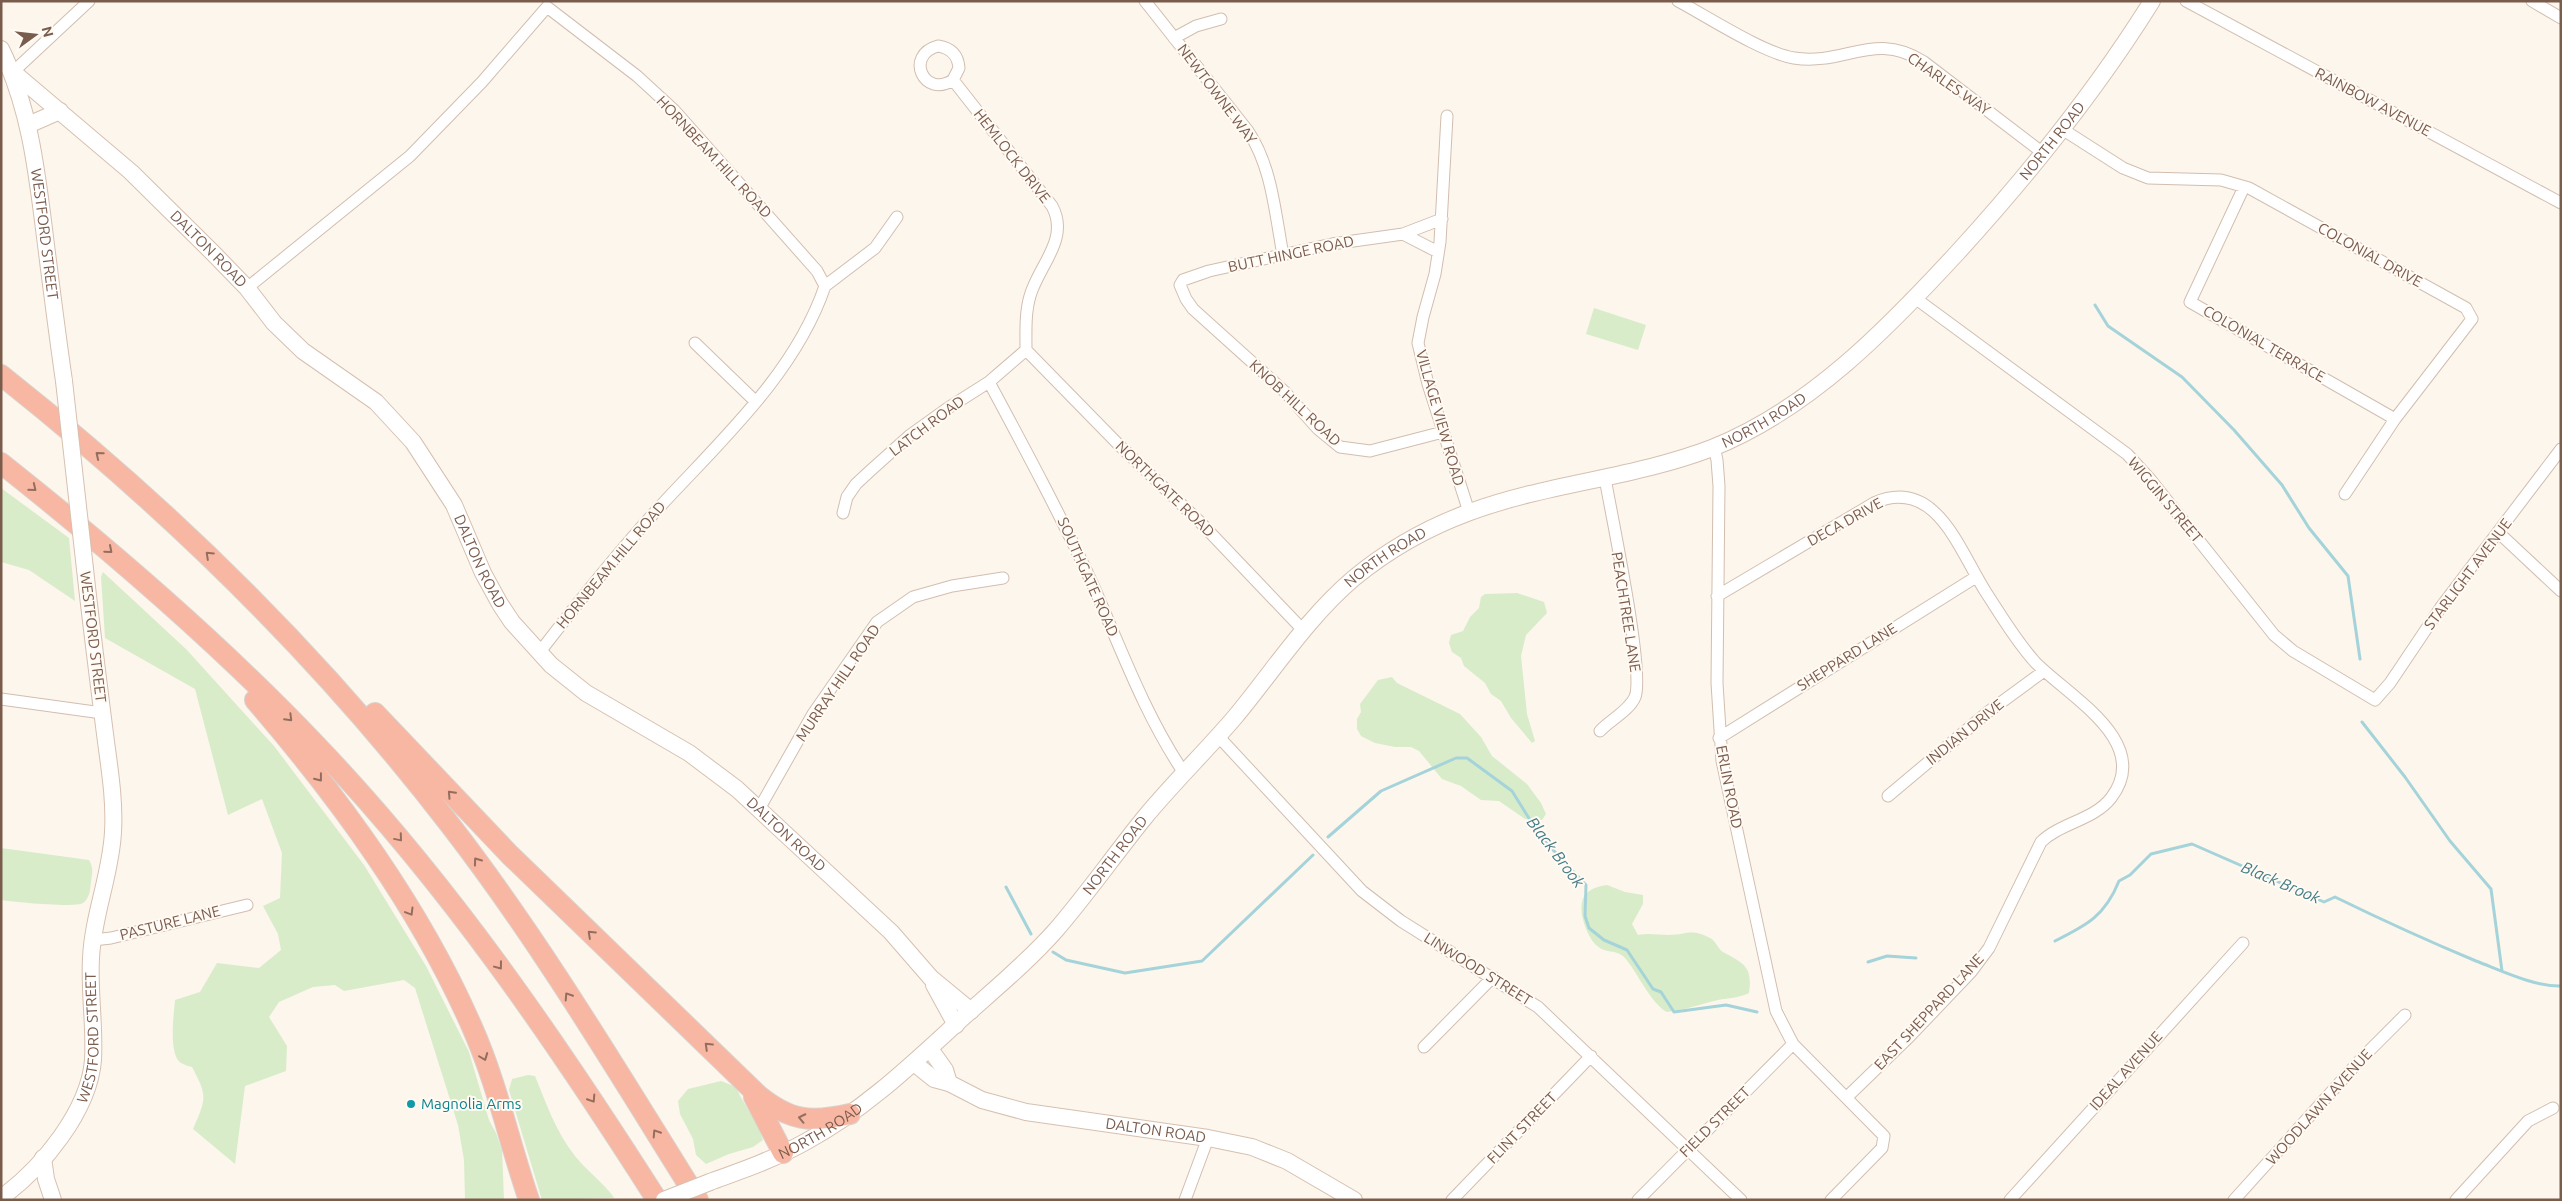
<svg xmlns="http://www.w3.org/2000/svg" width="2562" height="1201" font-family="Ubuntu,sans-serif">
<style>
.green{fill:#d8ecc9}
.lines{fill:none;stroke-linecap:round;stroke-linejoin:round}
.stream{stroke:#a5d3da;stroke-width:3}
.street-casing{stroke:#d1beb0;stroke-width:13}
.secondary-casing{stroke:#d6c0b0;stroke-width:18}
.highway-casing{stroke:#dad1cd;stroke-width:22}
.street{stroke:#fff;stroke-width:11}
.secondary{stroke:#fff;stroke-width:16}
.highway{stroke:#f7b7a3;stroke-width:20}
.secondary-bridge-casing{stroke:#d6c0b0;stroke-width:18;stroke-linecap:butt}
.secondary-bridge{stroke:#fff;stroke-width:16}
.oneway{stroke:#936e5e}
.culture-dot{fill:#0f9aa8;stroke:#fffaf3;stroke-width:2}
.labels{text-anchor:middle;stroke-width:4;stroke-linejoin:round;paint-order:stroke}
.street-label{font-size:15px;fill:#7a5c4d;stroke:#fffaf3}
.culture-label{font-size:15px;fill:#0d838f;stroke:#fffaf3;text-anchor:start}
.water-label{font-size:16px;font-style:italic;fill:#437c86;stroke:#fffaf3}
</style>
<rect width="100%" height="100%" fill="#fdf6ec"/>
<path class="green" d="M1594 308 1646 325 1638 350 1586 334Z
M1 488 69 538 75 601 29 570 1 562Z
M103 572 187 650 274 746 364 865 426 966 469 1052 489 1120 496 1133 502 1150 504 1200H465L464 1160 458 1125 415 988 404 980 344 991 335 985 313 987 279 1002 269 1017 287 1046 286 1071 245 1086 235 1164 193 1129C206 1099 208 1097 192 1067 189 1066 184 1065 181 1063 168 1054 174 1014 175 1000L200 992 217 963 259 968 281 950 278 934 263 906 280 898 282 853 262 799 228 815 195 689 105 638 101 577Z
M1517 593 1544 602 1547 613 1526 635 1521 656 1527 714 1535 741 1532 743 1511 718 1501 701 1491 694 1485 683 1464 666 1461 658 1452 652 1449 643 1451 635 1463 631 1470 617 1479 608 1481 597 1485 594Z
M1392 677 1397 683 1460 714 1481 737 1492 756 1527 784 1541 803 1546 814 1542 820 1525 819 1499 801 1481 800 1461 786 1442 779 1419 751 1411 747H1395L1375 743 1361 736 1357 729V719L1361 712 1360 704 1378 680Z
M1 848 89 860C94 869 92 872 91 882 90 889 90 898 83 903 74 908 15 902 1 900Z
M1607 885 1625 892 1643 895V904L1632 924 1638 935C1650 933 1658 935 1669 935 1687 935 1690 928 1710 938 1716 941 1718 949 1723 952 1743 963 1753 966 1749 993 1738 998 1729 998 1718 1000 1701 1004 1685 1010 1667 1012 1652 1005 1637 972 1625 958 1616 948 1605 955 1595 944 1586 934 1575 905 1586 894 1591 888 1600 886 1607 885Z
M528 1075 535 1076C546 1103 556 1132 575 1156 584 1168 609 1188 614 1198L542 1200 509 1090 512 1079Z
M721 1081 736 1087C744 1106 757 1120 763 1140L753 1147 729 1154 706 1164 696 1155 693 1139 680 1114 678 1101 688 1089Z"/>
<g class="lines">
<path class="stream" d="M2095 305 2108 326 2182 377 2234 430 2282 485 2309 528 2348 576 2360 659
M2362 722 2405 777 2450 841 2491 889 2502 971
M1328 837 1381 791 1456 758H1467L1512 791 1540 836 1586 885 1585 916 1589 928 1604 940 1627 950 1653 989 1661 992 1674 1012 1726 1005 1757 1012
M1006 887 1031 934
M2055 941C2087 925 2105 916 2119 881L2130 875 2151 854 2192 844 2324 902 2335 897C2382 920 2428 941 2476 961 2500 970 2535 987 2561 986
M1053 952 1066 960 1125 973 1202 961 1313 855
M1868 962 1887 956 1916 958"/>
<g class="street-casing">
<path id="street" d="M1145 1 1248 131C1272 167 1275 213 1283 255
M1678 1C1708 17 1763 53 1794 58 1845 66 1874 30 1924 62L2043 153
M2186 1 2561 203
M2532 1 2561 18
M1174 38 1196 26 1221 19
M13 72 89 1
M953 80C924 99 904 55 938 46 951 48 958 55 959 68L953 80 1052 206C1070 239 1039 265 1030 296 1025 313 1026 332 1026 350
M1447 116 1440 242 1435 274 1423 317 1418 343 1428 384 1469 512
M2062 129 2123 168 2148 178 2221 180 2249 188 2466 308 2472 319 2395 419 2345 494
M2244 187 2190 302 2395 419
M1442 219 1403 234 1332 244 1209 271 1183 280 1180 285 1186 299 1193 309 1284 391 1318 429 1340 447 1370 451 1443 432
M1403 234 1438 252
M825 286 875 248 897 217
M247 288 410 156 482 82 547 7 637 76 674 110 817 271 825 286C795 375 717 444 655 512 614 557 576 605 539 653
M1915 298 2127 454 2150 479 2274 635 2293 651 2375 700 2390 683 2441 607 2561 449
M695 343 755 401
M1026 350 1118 444 1201 523 1303 630
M989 382C1025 449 1061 516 1093 585 1121 649 1145 715 1184 773
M1714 447 1717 460 1719 486 1717 683 1722 761 1776 1011 1793 1044 1884 1136 1882 1148 1831 1200
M843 513 847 497 856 484 870 471 909 436 948 408 989 382 1026 350
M2499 533 2561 591
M1717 596 1874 503C1937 475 1960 553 1987 594 2002 617 2016 641 2035 662 2068 696 2154 742 2111 798 2094 820 2060 823 2041 842L1989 948 1971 972 1910 1036 1847 1097
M1 699 102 713
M1600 731C1610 720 1629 711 1635 697 1645 673 1611 513 1605 478
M1218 736 1362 891 1401 921 1538 1007 1741 1200
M1719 738 1976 577
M1888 796 1988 712 2044 671
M759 809 813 714 877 622 913 597 952 586 1003 578
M93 940 111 938 247 905
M1424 1047 1493 977
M1185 1200 1208 1138
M1452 1200 1591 1056
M1638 1200 1793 1044
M2010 1200 2243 943
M2234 1200 2362 1058 2405 1015
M2456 1200 2528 1121 2553 1108"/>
</g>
<g class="secondary-casing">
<g id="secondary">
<path id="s1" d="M1 49C30 108 37 173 45 237 51 285 57 333 64 381"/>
<path id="s2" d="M13 72 131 172 214 254 247 288 274 323 303 351 376 402 413 442 454 505 483 573 500 604 512 622 551 665 586 693 689 753 737 789 891 932 931 978 971 1011"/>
<path d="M28 125 60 111"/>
<path d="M934 985 956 1025"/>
<path d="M930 1049 945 1070 949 1083"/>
<path id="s3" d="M914 1063 934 1079 949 1083 982 1100 1026 1112 1208 1138 1252 1147 1287 1161 1354 1200"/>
<path d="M43 1158 46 1179 53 1200"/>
<path id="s4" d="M710 1182C743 1170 777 1158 807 1141 864 1110 911 1065 958 1022 991 992 1026 964 1056 930 1087 894 1115 854 1145 817 1174 782 1206 751 1235 717 1274 670 1307 618 1354 578 1388 550 1429 527 1470 512 1549 483 1634 478 1712 448 1810 409 1888 328 1958 252 2029 174 2096 91 2152 1"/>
<path id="s5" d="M1 1198C42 1168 89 1111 93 1060 95 1026 89 992 91 958 93 915 111 874 113 832 115 799 109 766 105 734 98 679 91 624 85 569"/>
</g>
</g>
<g class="highway-casing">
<path id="highway" d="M1 375C169 508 321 657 451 826 542 944 619 1074 698 1200
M1 463C112 551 219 643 316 745 448 883 555 1040 657 1200
M255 700C340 799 420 908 472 1027 497 1083 509 1142 529 1200
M375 713 510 855 758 1095C790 1121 810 1123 850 1114
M754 1097 783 1153"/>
</g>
<use href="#street" class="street"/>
<use href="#secondary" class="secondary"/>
<use href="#highway" class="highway"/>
<g class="secondary-bridge-casing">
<path id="secondary-bridge" d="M64 381 85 569
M664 1200 710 1182"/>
</g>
<use href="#secondary-bridge" class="secondary-bridge"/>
</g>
<defs><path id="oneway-chevron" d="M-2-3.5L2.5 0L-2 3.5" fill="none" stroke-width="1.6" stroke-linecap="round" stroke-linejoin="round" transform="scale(1.25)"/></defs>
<g class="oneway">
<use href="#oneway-chevron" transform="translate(99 455) rotate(-140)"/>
<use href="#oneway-chevron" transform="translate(33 488) rotate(39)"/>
<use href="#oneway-chevron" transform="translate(109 550) rotate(41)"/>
<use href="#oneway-chevron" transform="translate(209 555) rotate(-137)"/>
<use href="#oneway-chevron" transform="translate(289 718) rotate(45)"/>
<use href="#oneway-chevron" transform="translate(319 778) rotate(52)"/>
<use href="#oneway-chevron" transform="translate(451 794) rotate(-133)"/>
<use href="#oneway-chevron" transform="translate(399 838) rotate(50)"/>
<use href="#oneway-chevron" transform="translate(477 861) rotate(-126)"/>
<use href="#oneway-chevron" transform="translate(410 912) rotate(59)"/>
<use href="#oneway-chevron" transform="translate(591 934) rotate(-137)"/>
<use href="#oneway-chevron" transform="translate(499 966) rotate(53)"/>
<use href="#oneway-chevron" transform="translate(568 996) rotate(-123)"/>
<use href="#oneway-chevron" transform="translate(708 1046) rotate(-136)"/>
<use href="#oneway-chevron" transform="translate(484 1057) rotate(69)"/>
<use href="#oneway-chevron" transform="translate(592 1099) rotate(57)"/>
<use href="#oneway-chevron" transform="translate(802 1118) rotate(-168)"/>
<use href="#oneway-chevron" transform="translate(656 1133) rotate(-123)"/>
</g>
<circle class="culture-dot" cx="411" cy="1104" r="5"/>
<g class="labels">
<g class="street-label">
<text transform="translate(1949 84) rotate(35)" y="5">CHARLES WAY</text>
<text transform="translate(1217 94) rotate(53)" y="5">NEWTOWNE WAY</text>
<text transform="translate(2373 102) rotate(28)" y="5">RAINBOW AVENUE</text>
<text dy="5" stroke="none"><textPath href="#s4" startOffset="1742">NORTH ROAD</textPath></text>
<text transform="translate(1012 156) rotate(52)" y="5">HEMLOCK DRIVE</text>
<text transform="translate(714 157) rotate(47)" y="5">HORNBEAM HILL ROAD</text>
<text dy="5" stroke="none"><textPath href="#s1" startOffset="191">WESTFORD STREET</textPath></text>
<text dy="5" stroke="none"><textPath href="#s2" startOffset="264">DALTON ROAD</textPath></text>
<text transform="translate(1291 254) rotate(-12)" y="5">BUTT HINGE ROAD</text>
<text transform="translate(2370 255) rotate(29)" y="5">COLONIAL DRIVE</text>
<text transform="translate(2264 344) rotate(30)" y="5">COLONIAL TERRACE</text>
<text transform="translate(1295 403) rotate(43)" y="5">KNOB HILL ROAD</text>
<text transform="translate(1440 418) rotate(74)" y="5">VILLAGE VIEW ROAD</text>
<text dy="5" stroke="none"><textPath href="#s4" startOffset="1338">NORTH ROAD</textPath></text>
<text transform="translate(927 426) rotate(-37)" y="5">LATCH ROAD</text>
<text transform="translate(1165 489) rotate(44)" y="5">NORTHGATE ROAD</text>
<text transform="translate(2165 500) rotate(50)" y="5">WIGGIN STREET</text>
<text transform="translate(1845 522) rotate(-29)" y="5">DECA DRIVE</text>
<text dy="5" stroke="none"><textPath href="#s4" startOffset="932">NORTH ROAD</textPath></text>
<text dy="5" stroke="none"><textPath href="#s2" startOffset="684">DALTON ROAD</textPath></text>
<text transform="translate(611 565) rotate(-50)" y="5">HORNBEAM HILL ROAD</text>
<text transform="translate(2468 574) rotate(-53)" y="5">STARLIGHT AVENUE</text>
<text transform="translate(1088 577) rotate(66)" y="5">SOUTHGATE ROAD</text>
<text transform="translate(1626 612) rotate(81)" y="5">PEACHTREE LANE</text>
<text transform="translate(93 637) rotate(83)" y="5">WESTFORD STREET</text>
<text transform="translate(1847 657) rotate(-32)" y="5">SHEPPARD LANE</text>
<text transform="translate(838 683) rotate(-56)" y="5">MURRAY HILL ROAD</text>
<text transform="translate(1965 732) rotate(-39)" y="5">INDIAN DRIVE</text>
<text transform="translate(1729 787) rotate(79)" y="5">ERLIN ROAD</text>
<text dy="5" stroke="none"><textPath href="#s2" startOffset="1102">DALTON ROAD</textPath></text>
<text dy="5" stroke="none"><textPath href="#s4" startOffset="528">NORTH ROAD</textPath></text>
<text transform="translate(170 923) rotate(-14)" y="5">PASTURE LANE</text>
<text transform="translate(1478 969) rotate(32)" y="5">LINWOOD STREET</text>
<text transform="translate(1929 1012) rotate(-47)" y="5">EAST SHEPPARD LANE</text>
<text dy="5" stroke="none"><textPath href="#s5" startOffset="192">WESTFORD STREET</textPath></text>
<text transform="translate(2126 1071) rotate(-48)" y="5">IDEAL AVENUE</text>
<text transform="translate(2319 1107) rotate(-48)" y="5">WOODLAWN AVENUE</text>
<text transform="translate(1715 1122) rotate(-45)" y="5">FIELD STREET</text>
<text transform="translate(1522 1128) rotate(-46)" y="5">FLINT STREET</text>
<text dy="5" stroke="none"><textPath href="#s4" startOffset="122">NORTH ROAD</textPath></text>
<text dy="5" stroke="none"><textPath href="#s3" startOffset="255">DALTON ROAD</textPath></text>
</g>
<g class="culture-label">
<text x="421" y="1109">Magnolia Arms</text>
</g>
<g class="water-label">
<text transform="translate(1556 852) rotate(53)" y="6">Black Brook</text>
<text transform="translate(2281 882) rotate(23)" y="6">Black Brook</text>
</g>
</g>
<rect width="2562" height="1201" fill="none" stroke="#7a5c4d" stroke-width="5"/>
<g transform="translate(35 35) rotate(75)" stroke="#fffaf3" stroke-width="4" paint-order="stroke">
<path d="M0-4L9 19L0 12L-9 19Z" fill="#7a5c4d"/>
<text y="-8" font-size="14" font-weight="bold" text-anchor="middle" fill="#7a5c4d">N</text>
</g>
</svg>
